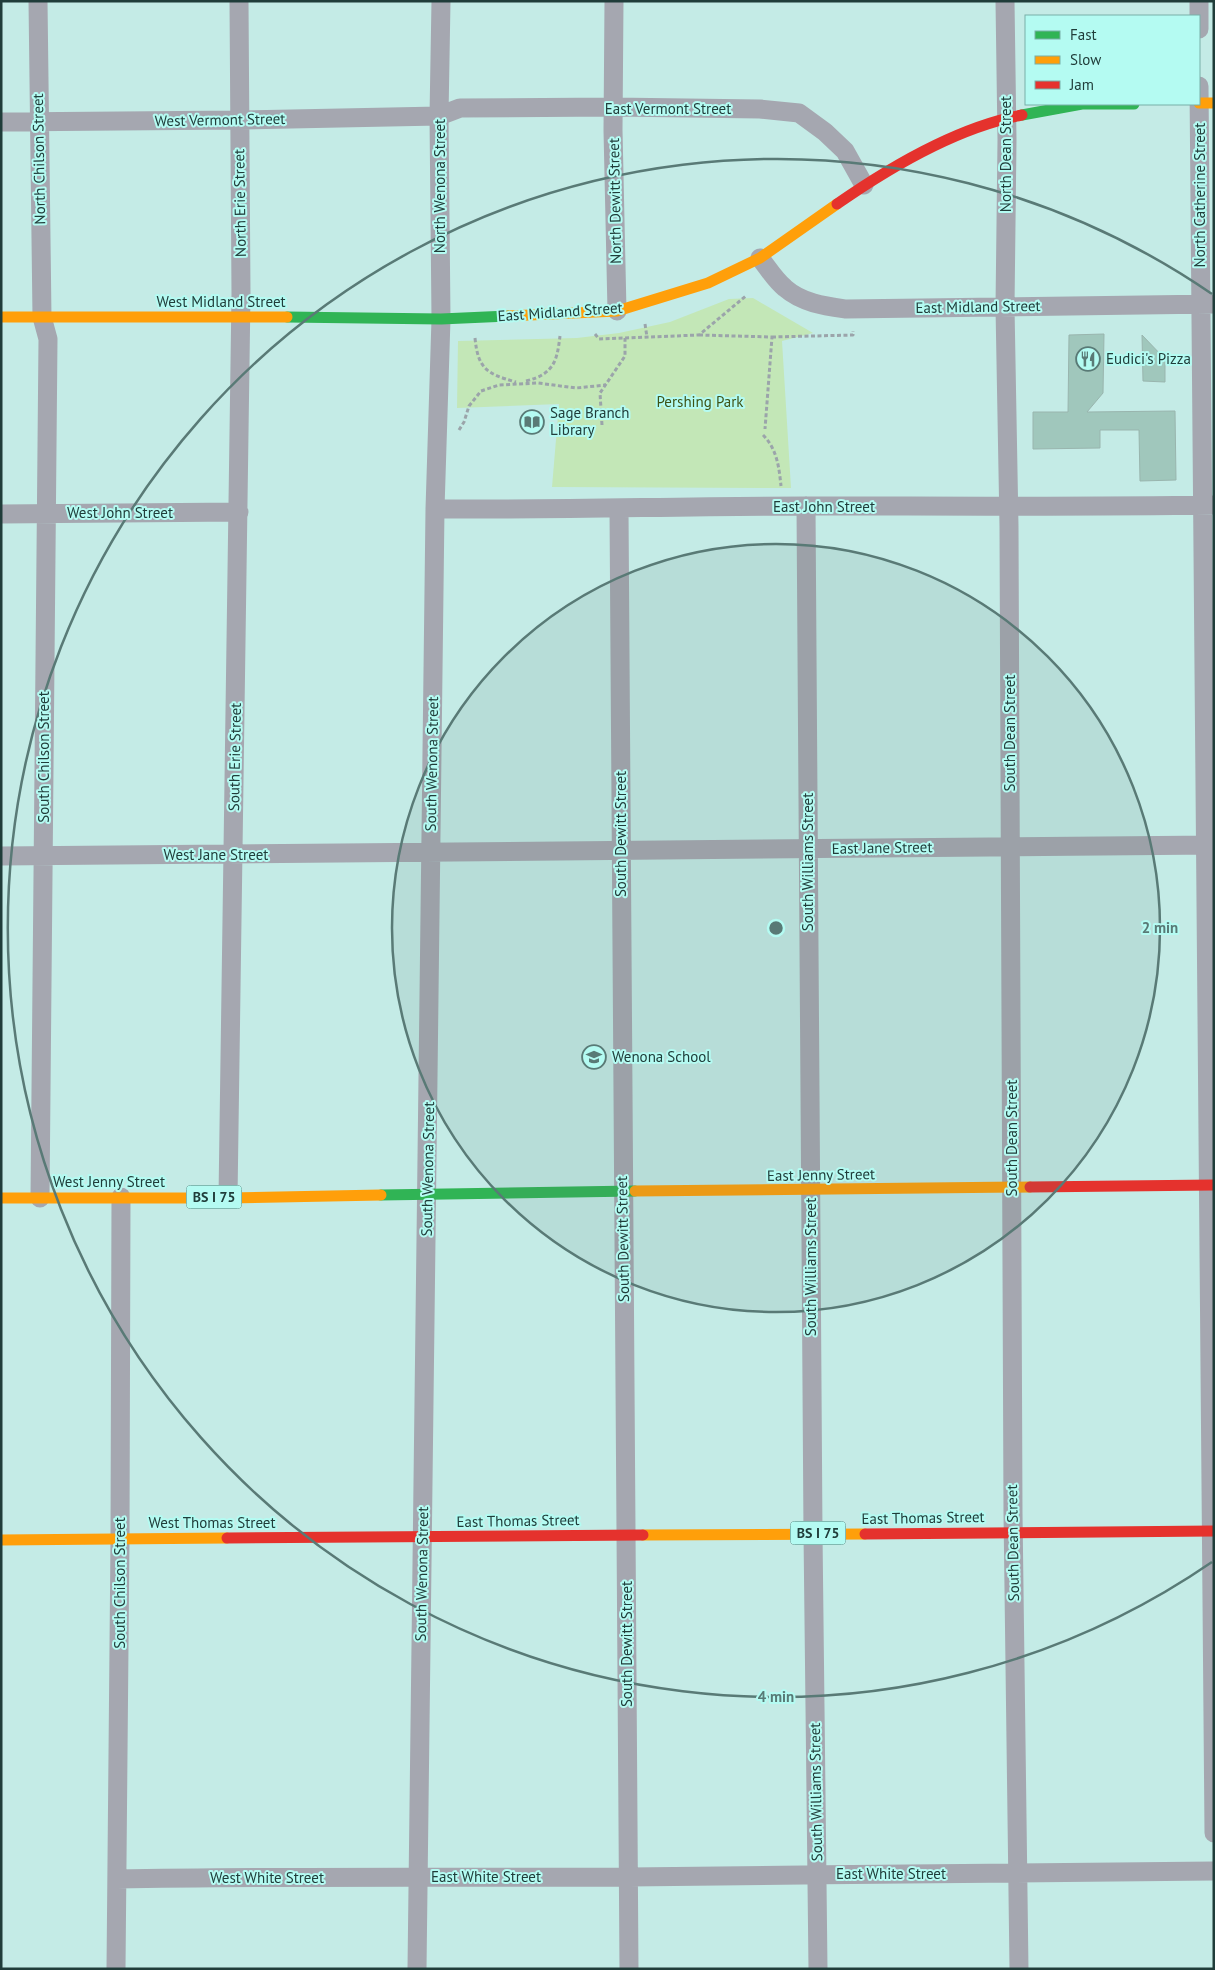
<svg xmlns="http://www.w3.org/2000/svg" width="1215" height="1970" font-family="'PT Sans',sans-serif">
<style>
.green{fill:#c3e7b7}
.building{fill:#a0c7bc;stroke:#99b5ae}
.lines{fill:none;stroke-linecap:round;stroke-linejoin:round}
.path{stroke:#9ba4aa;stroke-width:3;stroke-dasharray:4 2.5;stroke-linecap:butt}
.street{stroke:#a5a7b0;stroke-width:19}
.fast{stroke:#30b455;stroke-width:11}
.slow{stroke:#ff9f0a;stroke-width:11}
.jam{stroke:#e5322d;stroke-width:11}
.ring{fill:none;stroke:#597a76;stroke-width:2.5}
.labels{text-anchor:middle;stroke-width:4;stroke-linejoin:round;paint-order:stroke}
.shield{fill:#b4fbf2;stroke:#4c7671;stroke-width:1}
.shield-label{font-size:14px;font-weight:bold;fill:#203d3a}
.street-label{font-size:15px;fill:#203d3a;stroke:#b4fbf2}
.poi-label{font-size:15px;fill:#203d3a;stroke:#b4fbf2;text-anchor:start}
.park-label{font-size:15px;fill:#3e5214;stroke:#b4fbf2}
.centre{fill:#597a76;stroke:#b4fbf2;stroke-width:2.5}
.ring-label{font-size:15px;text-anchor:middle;font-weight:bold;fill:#597a76;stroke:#b4fbf2;stroke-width:4;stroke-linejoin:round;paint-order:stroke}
</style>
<rect width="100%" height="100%" fill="#c4ebe6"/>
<path class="green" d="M753 298 813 333 782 341 791 488 552 487 559 404 457 408 458 341 577 338 619 333 670 322 729 299Z"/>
<path class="building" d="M1104 334 1103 393 1087 412 1175 411 1176 480 1140 481 1139 430H1100V448L1033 449V412H1068L1069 335Z
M1142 335 1165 359V382L1143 381Z"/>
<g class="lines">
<path class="path" d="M645 324 647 337
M595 334 599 339 699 335 747 295
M699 335 772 337 765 429
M772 337 853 335V331
M475 338C478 369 487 374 516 382
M526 381C554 374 557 361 560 336
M602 425 600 393 625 356V338
M459 430 464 422 469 406 481 391 499 385 538 383 576 388 606 385
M763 435C777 449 779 467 781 486"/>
<path class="street" d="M38 1 42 317 48 339 40 1198
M614 1 613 130 617 311
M1005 1 1007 140 1005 307 1009 526 1013 1513 1019 1969
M1199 29V1
M1199 86 1214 1833
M1 122 239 120 439 116 460 108 614 107 760 109 799 113 825 132 845 151 864 185
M760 258C768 268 775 280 785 288 802 303 825 306 846 309L1214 304
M806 506 813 1533 818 1969
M435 509C559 510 683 506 807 506 942 506 1078 507 1214 505
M619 509 629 1969
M1 514 239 512
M1 856 1214 845
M228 1198 241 294 239 1
M117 1879C288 1876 459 1878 629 1877 824 1875 1019 1872 1214 1871
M116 1969 120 1539 121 1197
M417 1969 435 509 441 319 439 116 441 1"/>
<path class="fast" d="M1022 115 1082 104H1134
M287 317 441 319 508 316
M381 1195 635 1191"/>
<path class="slow" d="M1199 103H1214
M508 316 617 311 708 283 760 258 837 204
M1 317H287
M635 1191 1030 1187
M1 1198H228L381 1195
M643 1535 865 1534
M1 1540 227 1538"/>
<path class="jam" d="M837 204C890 167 958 127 1022 115
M1030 1187 1214 1185
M865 1534 1214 1531
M227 1538 643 1535"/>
</g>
<circle cx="776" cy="928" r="384" fill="#597a76" fill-opacity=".12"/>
<g class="ring">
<circle cx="776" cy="928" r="384"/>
<path d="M1212 1562A769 769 0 1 1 1212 294"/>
</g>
<defs>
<g id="restaurant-ring" transform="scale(1.25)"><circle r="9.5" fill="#b4fbf2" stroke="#597a76" stroke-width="1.5"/><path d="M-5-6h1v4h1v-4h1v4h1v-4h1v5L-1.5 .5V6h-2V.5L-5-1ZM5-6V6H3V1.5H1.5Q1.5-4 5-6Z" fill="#597a76"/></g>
<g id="library-ring" transform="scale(1.25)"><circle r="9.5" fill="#b4fbf2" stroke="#597a76" stroke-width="1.5"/><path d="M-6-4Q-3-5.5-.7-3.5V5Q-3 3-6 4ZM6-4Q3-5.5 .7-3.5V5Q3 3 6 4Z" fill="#597a76"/></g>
<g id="school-ring" transform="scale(1.25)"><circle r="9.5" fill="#b4fbf2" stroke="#597a76" stroke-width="1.5"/><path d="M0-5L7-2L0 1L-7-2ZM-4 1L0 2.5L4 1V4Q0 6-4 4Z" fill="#597a76"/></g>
</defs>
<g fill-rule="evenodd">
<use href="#restaurant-ring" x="1088" y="359"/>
<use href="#library-ring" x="532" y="422"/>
<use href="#school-ring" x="594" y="1057"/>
</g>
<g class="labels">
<g class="shield">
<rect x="186.5" y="1185.5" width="55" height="23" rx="4"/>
<rect x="790.5" y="1521.5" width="55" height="23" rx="4"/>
</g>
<g class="shield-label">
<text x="214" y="1202">BS I 75</text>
<text x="818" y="1538">BS I 75</text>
</g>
<g class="street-label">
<text x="668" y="114">East Vermont Street</text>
<text transform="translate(220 120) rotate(-1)" y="5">West Vermont Street</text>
<text transform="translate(1006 154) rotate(-90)" y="5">North Dean Street</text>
<text transform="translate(39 159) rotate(-91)" y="5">North Chilson Street</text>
<text transform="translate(440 186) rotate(-90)" y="5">North Wenona Street</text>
<text transform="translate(1200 195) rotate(-90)" y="5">North Catherine Street</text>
<text transform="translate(615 201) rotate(-91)" y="5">North Dewitt Street</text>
<text transform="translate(240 203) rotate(-91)" y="5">North Erie Street</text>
<text x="221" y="307">West Midland Street</text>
<text transform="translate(978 307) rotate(-1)" y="5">East Midland Street</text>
<text transform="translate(560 312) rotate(-4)" y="5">East Midland Street</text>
<text x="824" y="512">East John Street</text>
<text x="120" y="518">West John Street</text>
<text transform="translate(1010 733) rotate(-90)" y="5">South Dean Street</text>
<text transform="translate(44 757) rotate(-90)" y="5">South Chilson Street</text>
<text transform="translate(235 757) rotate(-89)" y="5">South Erie Street</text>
<text transform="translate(432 764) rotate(-89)" y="5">South Wenona Street</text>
<text transform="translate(621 834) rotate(-90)" y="5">South Dewitt Street</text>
<text transform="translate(882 848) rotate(-1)" y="5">East Jane Street</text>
<text x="216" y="860">West Jane Street</text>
<text transform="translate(808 862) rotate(-90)" y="5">South Williams Street</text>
<text transform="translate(1012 1138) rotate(-90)" y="5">South Dean Street</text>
<text transform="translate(428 1169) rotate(-89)" y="5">South Wenona Street</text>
<text transform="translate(821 1175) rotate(-1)" y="5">East Jenny Street</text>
<text x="109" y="1187">West Jenny Street</text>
<text transform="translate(623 1239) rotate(-91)" y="5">South Dewitt Street</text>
<text transform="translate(811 1267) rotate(-90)" y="5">South Williams Street</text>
<text transform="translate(923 1518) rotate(-1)" y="5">East Thomas Street</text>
<text transform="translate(518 1521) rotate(-1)" y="5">East Thomas Street</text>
<text x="212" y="1528">West Thomas Street</text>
<text transform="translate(1013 1543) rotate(-91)" y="5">South Dean Street</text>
<text transform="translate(422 1574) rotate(-89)" y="5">South Wenona Street</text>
<text transform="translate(120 1583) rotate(-90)" y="5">South Chilson Street</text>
<text transform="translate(627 1644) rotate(-90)" y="5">South Dewitt Street</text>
<text transform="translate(816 1792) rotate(-91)" y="5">South Williams Street</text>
<text x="891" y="1879">East White Street</text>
<text x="486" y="1882">East White Street</text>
<text x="267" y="1883">West White Street</text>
</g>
<g class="poi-label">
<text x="1106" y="364">Eudici's Pizza</text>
<text x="550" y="418">Sage Branch<tspan x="550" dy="17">Library</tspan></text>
<text x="612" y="1062">Wenona School</text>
</g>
<g class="park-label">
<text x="700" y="407">Pershing Park</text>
</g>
</g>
<circle cx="776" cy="928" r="8" class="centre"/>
<g class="ring-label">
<text x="1160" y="933">2 min</text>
<text x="776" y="1702">4 min</text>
</g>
<rect width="1215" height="1970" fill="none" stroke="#203d3a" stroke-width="5"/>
<rect x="1025" y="15" width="175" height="90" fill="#b4fbf2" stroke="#79afa8"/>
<rect x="1035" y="31" width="25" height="8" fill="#30b455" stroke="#79afa8"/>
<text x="1070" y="40" font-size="15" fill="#203d3a">Fast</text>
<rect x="1035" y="56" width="25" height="8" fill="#ff9f0a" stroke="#79afa8"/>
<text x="1070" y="65" font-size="15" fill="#203d3a">Slow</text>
<rect x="1035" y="81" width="25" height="8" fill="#e5322d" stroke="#79afa8"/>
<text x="1070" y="90" font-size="15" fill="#203d3a">Jam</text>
</svg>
